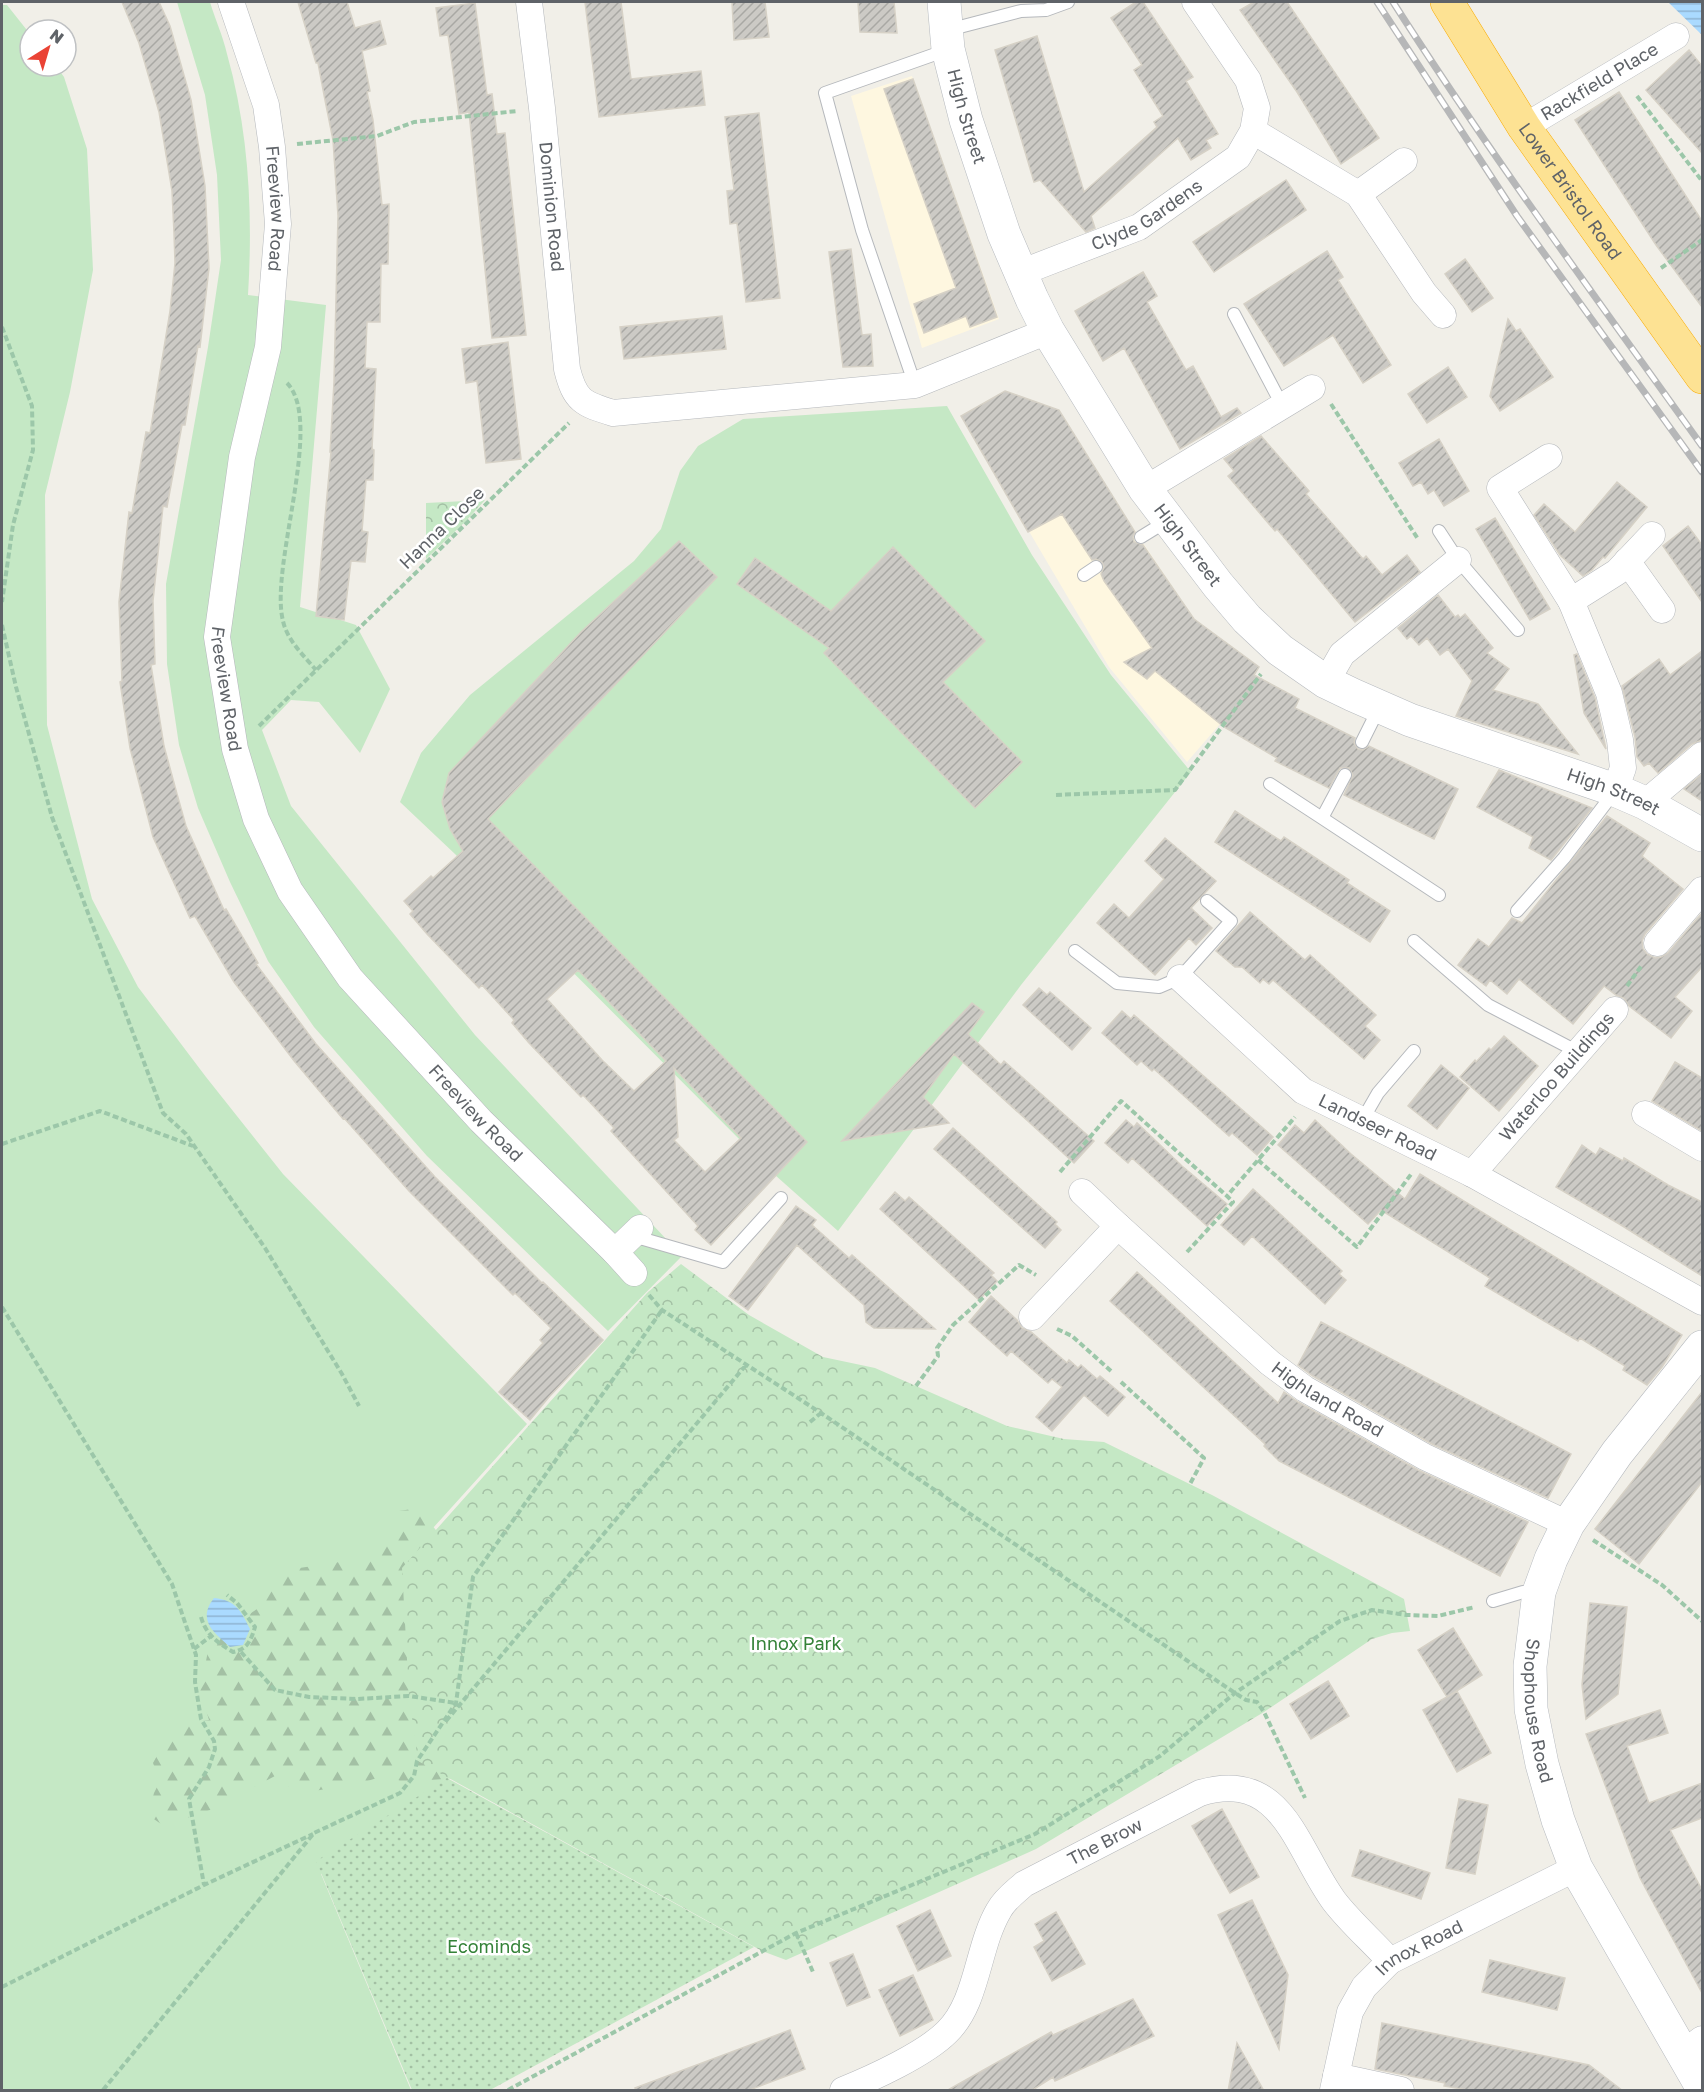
<svg xmlns="http://www.w3.org/2000/svg" width="1704" height="2092" font-family="'Golos Text',sans-serif">
<style>
.commercial{fill:#fef7e0}
.grass{fill:#c5e8c5}
.forest{fill:url(#forest-firs)}
.park{fill:url(#park-crowns)}
.garden{fill:url(#garden-dots)}
.water{fill:url(#water-rules)}
.building{fill:url(#building-hatch);stroke:#d6d1c6;stroke-width:1.5;fill-rule:evenodd}
.lines{fill:none;stroke-linecap:round;stroke-linejoin:round}
.lane-casing{stroke:#b5b8bc;stroke-width:14}
.street-casing{stroke:#b5b8bc;stroke-width:27}
.secondary-casing{stroke:#b6babf;stroke-width:34}
.highway-casing{stroke:#f9ab00;stroke-width:34}
.path{stroke:#9cc7a9;stroke-width:4;stroke-dasharray:6 3;stroke-linecap:butt}
.lane{stroke:#fff;stroke-width:12}
.street{stroke:#fff;stroke-width:26}
.secondary{stroke:#fff;stroke-width:33}
.highway{stroke:#fde293;stroke-width:33}
.rail-casing{stroke:#b6b7b8;stroke-width:7}
.rail{stroke:#fff;stroke-width:4.5;stroke-dasharray:14;stroke-linecap:butt}
.labels{text-anchor:middle;stroke-width:5;stroke-linejoin:round;paint-order:stroke}
.street-label{font-size:18px;fill:#5f6368;stroke:#fff}
.park-label{font-size:18px;fill:#348238;stroke:#fff}
</style>
<defs>
<pattern id="forest-firs" width="22" height="20" patternUnits="userSpaceOnUse" patternTransform="scale(1.5)"><rect width="22" height="20" fill="#c5e8c5"/><path d="M5 1l3.5 6h-7zM16 11l3.5 6h-7z" fill="#a3c0a4"/></pattern>
<pattern id="park-crowns" width="20" height="18" patternUnits="userSpaceOnUse" patternTransform="scale(1.5)"><rect width="20" height="18" fill="#c5e8c5"/><path d="M2 6a3 3 0 1 1 6 0M12 15a3 3 0 1 1 6 0" fill="none" stroke="#a3c0a4"/></pattern>
<pattern id="garden-dots" width="8" height="8" patternUnits="userSpaceOnUse" patternTransform="scale(1.5)"><rect width="8" height="8" fill="#c5e8c5"/><path d="M2 2h.1M6 6h.1" fill="none" stroke="#a3c0a4" stroke-width="1.8" stroke-linecap="round"/></pattern>
<pattern id="water-rules" width="6" height="5" patternUnits="userSpaceOnUse" patternTransform="scale(1.5)"><rect width="6" height="5" fill="#aadaff"/><path d="M0 2.5h6" fill="none" stroke="#8eb4d2"/></pattern>
<pattern id="building-hatch" width="6" height="6" patternUnits="userSpaceOnUse" patternTransform="scale(1.5)"><rect width="6" height="6" fill="#cccac5"/><path d="M-1 1l2-2M0 6l6-6M5 7l2-2" fill="none" stroke="#a9a8a4"/></pattern>
</defs>
<rect width="100%" height="100%" fill="#f1efe8"/>
<path class="commercial" d="M912 76 999 319 922 348 851 96Z
M1005 391 1105 486 1194 619 1259 667 1220 724 1187 762 1109 667 961 416Z"/>
<path class="grass" d="M177 2H210C215 19 223 36 227 54 249 132 253 214 248 295L326 305 300 607 356 625 390 689 360 753 319 702 291 700 262 730 291 806 475 1035 682 1256 608 1331 427 1156 314 1027 268 961 230 882 198 808 179 745 167 664 166 584 208 347 221 260 217 175 205 95Z
M2 5H7L30 34V66H56L64 77 87 149 93 270 70 392 45 495 47 725 92 899 138 987 206 1077 283 1174 527 1424 414 1549 447 1778 321 1874 411 2090H2Z
M947 406 1032 555 1111 675 1191 772 1021 985 838 1231 775 1175 455 854 400 802 421 753 470 695 634 561 661 529 680 471 698 446 743 419Z"/>
<path class="forest" d="M418 1508 444 1540 459 1778 429 1780 415 1788 387 1775 364 1782 298 1794 275 1776 210 1810 164 1826 148 1815 154 1793 160 1781 153 1763C171 1732 171 1725 209 1720L200 1691 209 1646 225 1630 260 1607 273 1572 359 1559 395 1537 399 1511Z"/>
<path class="park" d="M485 500 466 521 426 559V503Z
M681 1264 749 1315 823 1357 875 1368 1007 1426 1064 1439 1104 1442 1212 1495 1404 1599 1410 1631 1392 1633 1372 1639 1264 1712 1036 1849 786 1960 762 1951 418 1761 409 1696 402 1568 647 1293Z"/>
<path class="garden" d="M447 1778 754 1947 490 2090H412L316 1861Z"/>
<path class="water" d="M1667 2H1702V35L1668 2Z
M214 1598C236 1600 241 1611 250 1629L243 1645 230 1647C213 1632 197 1620 214 1598Z"/>
<path class="building" d="M122 2H159L170 26 191 100 205 186 209 268 200 347 198 346 185 425H182L167 507 163 506 153 601 155 664 151 665 164 746 177 794 186 826 224 910 226 909 258 963 256 964 316 1044 435 1177 542 1283 543 1282 603 1340 549 1397 530 1420 499 1392 543 1343 540 1340 551 1328 515 1293 513 1295 409 1191 344 1118 343 1119 295 1062 234 982 195 916 190 918 153 837 130 748 120 682 122 681 119 602 129 512 132 513 146 432 150 433 170 311 175 263 174 233 172 191 159 112 139 43Z
M298 2H347L355 28 380 21 386 44 362 51 370 91 367 92 373 120 382 205 389 204 388 264H381L380 322H367L365 368 376 369 372 449 374 450 373 480H366L362 531 368 532 365 562 351 561 344 620 316 616 331 452H330L334 382 338 216 333 140 325 100 318 63H316Z
M585 2H621L631 79 701 71 705 105 599 117Z
M732 2H765L769 37 734 40Z
M858 2H894L897 33 860 32Z
M1136 2H1143L1193 77 1186 81 1218 134 1206 140 1211 148 1191 160 1178 138 1091 216 1095 228 1086 232 1040 180 1034 182 995 50 1037 36 1084 192 1157 127 1154 122 1163 116 1134 70 1142 65 1111 18Z
M1254 2H1287L1379 138 1341 164 1297 92 1240 10Z
M475 3 487 95 492 94 497 134 505 133 526 335 492 338 469 112 459 114 448 35 440 36 436 8Z
M1689 50 1702 66V153L1646 90Z
M913 79 997 317 970 327 966 316 924 333 914 304 956 288 884 89Z
M1619 92 1702 221V307L1656 245 1575 120Z
M759 113 780 298 746 302 737 223 730 224 727 191 734 190 725 117Z
M1286 180 1306 210 1214 272 1193 242Z
M851 249 862 335 871 334 873 366 843 367 829 252Z
M1327 251 1343 277 1338 280 1391 365 1363 383 1333 335 1284 366 1244 304Z
M1465 259 1493 298 1472 312 1445 274Z
M1143 272 1157 296 1147 302 1186 370 1193 366 1221 417 1237 408 1241 413 1180 449 1124 348 1103 361 1075 311Z
M722 316 726 349 624 359 620 327Z
M1508 319 1516 331 1520 329 1553 377 1500 411 1490 396Z
M508 342 521 459 486 463 477 381 466 383 462 349Z
M1448 367 1467 397 1427 423 1408 394Z
M1005 391 1059 410 1135 532 1133 537 1134 542 1143 545 1194 619 1259 667 1254 675 1299 699 1295 708 1355 738 1354 743 1358 749 1363 750 1369 746 1458 789 1434 839 1344 795 1353 775 1349 768H1340L1329 788 1275 761 1277 758 1224 727 1155 671 1147 679 1124 662 1152 648 1104 581 1101 574 1104 567 1102 562 1096 559 1092 560 1062 514 1028 532 961 416Z
M1261 436 1309 491 1306 494 1336 528 1363 559 1366 556 1382 575 1407 555 1420 572 1355 622 1277 529 1275 531 1228 476 1234 471 1224 459Z
M1439 439 1469 491 1444 506 1434 490 1428 494 1421 482 1413 486 1399 463Z
M1617 482 1647 507 1605 558 1603 557 1592 570 1583 576 1560 555 1534 515 1544 504 1575 532Z
M1495 518 1550 609 1530 620 1476 529Z
M1688 526 1702 545V602L1663 546Z
M679 541 717 577 488 819 807 1142 711 1245 695 1230 698 1226 611 1131 614 1128 583 1095 581 1097 529 1043 512 1023 514 1020 482 985 479 988 427 934 410 914 413 911 404 901 431 876 433 878 463 851 450 829 442 802 449 773 581 632ZM578 970 666 1061 634 1091 602 1060 547 999ZM674 1068 741 1138 705 1172 674 1140 678 1137Z
M893 547 985 641 943 682 1022 762 975 808 824 653 829 648 737 584 755 558 831 611Z
M1438 595 1455 617 1458 615 1460 618 1465 614 1493 648 1487 653 1509 669 1493 690 1538 704 1578 754 1456 716 1472 681 1448 649 1440 655 1427 638 1419 645 1411 636 1407 639 1398 628Z
M1702 651V740L1692 744 1658 773 1649 763 1644 766 1637 757 1635 737 1622 686 1659 659 1670 675Z
M1577 654 1595 698 1606 749 1584 713 1574 655Z
M1499 770 1592 808 1551 860 1529 848 1533 837 1477 807Z
M1702 774V801L1684 789Z
M1235 811 1281 841 1284 837 1349 880 1347 883 1390 911 1370 942 1215 842Z
M1607 816 1650 843 1642 856 1683 889 1645 934 1642 941 1643 949 1647 954 1655 958 1661 957 1668 953 1702 913V967L1675 997 1692 1011 1671 1038 1629 1006 1624 998 1616 995 1604 986 1573 1024 1519 979 1507 994 1490 980 1486 986 1458 965 1478 939 1489 947 1512 918 1522 923Z
M1165 838 1216 881 1191 908 1212 928 1196 945 1189 938 1155 975 1097 923 1114 904 1129 918 1164 879 1145 861Z
M1250 912 1305 960 1310 955 1376 1015 1365 1026 1380 1040 1364 1059 1273 980 1269 984 1263 979 1260 983 1242 967H1235L1216 951Z
M1039 988 1047 995 1050 992 1091 1028 1072 1050 1023 1005Z
M972 1003 984 1012 968 1034 1001 1065 1004 1061 1094 1141 1074 1163 954 1054 923 1097 949 1123 842 1141Z
M1122 1011 1131 1019 1134 1015 1273 1137 1257 1155 1232 1133 1229 1136 1154 1069 1152 1071 1141 1061 1137 1065 1102 1033Z
M1504 1036 1538 1066 1499 1111 1460 1077 1475 1060 1476 1062 1489 1048 1491 1050Z
M1675 1062 1702 1078V1131L1652 1101Z
M1441 1065 1469 1088 1437 1129 1408 1106Z
M1126 1120 1134 1127 1137 1123 1182 1166 1227 1204 1207 1226 1132 1158 1128 1163 1105 1143Z
M1315 1120 1351 1154 1405 1199 1420 1174 1682 1335 1662 1367 1647 1385 1623 1370 1625 1366 1580 1338 1578 1341 1485 1286 1490 1278 1381 1210 1368 1224 1278 1145 1295 1125 1304 1133Z
M953 1128 1057 1222 1055 1224 1061 1230 1045 1248 934 1149Z
M1582 1145 1596 1155 1600 1148 1623 1161 1624 1158 1668 1185 1702 1202V1276L1621 1225 1556 1187Z
M1253 1189 1342 1271 1339 1274 1346 1280 1325 1304 1252 1236 1244 1245 1221 1225Z
M895 1192 905 1201 909 1197 994 1273 991 1275 997 1281 979 1300 880 1209Z
M796 1206 816 1220 812 1225 849 1258 852 1255 935 1329 874 1328 866 1322 864 1305 797 1245 748 1310 729 1296Z
M1137 1272 1278 1403 1284 1392 1298 1402 1418 1470 1528 1522 1500 1576 1279 1461 1264 1446 1265 1444 1110 1301Z
M991 1296 1017 1320 1022 1328 1031 1332 1067 1363 1069 1360 1078 1368 1081 1365 1097 1379 1100 1376 1125 1397 1108 1416 1084 1395 1052 1431 1036 1417 1062 1387 1052 1379 1048 1383 1011 1351 1007 1356 969 1322Z
M1321 1322 1571 1454 1548 1498 1432 1444 1313 1376 1298 1365Z
M1702 1392V1482L1639 1564 1595 1529Z
M1590 1603 1627 1607 1618 1694 1586 1719 1582 1685Z
M1453 1628 1482 1675 1447 1697 1457 1691 1491 1753 1457 1772 1423 1710 1447 1697 1418 1650Z
M1328 1681 1349 1716 1311 1739 1290 1704Z
M1660 1710 1668 1733 1627 1746 1649 1803 1702 1783V1818L1670 1830 1702 1890V1993L1640 1878 1586 1734Z
M1459 1799 1488 1805 1475 1874 1446 1868Z
M1222 1809 1259 1877 1230 1893 1192 1826Z
M1360 1850 1430 1873 1421 1899 1352 1876Z
M1252 1900 1288 1975 1279 2049 1218 1915Z
M930 1910 951 1956 918 1971 897 1926Z
M1056 1912 1085 1964 1052 1981 1034 1947 1044 1941 1035 1924Z
M853 1954 870 1997 847 2006 830 1963Z
M1490 1960 1565 1978 1557 2010 1482 1992Z
M913 1975 933 2020 900 2036 879 1990Z
M1133 1999 1154 2036 1055 2081 1053 2077 1031 2091H946L1051 2032 1053 2035Z
M1382 2023 1589 2065 1623 2091H1473L1444 2086 1445 2083 1375 2069Z
M790 2030 805 2069 747 2091H636L635 2088Z
M1237 2043 1264 2091H1228Z"/>
<g class="lines">
<g class="lane-casing">
<path id="lane" d="M948 30 1021 11 1046 10 1068 2
M1234 314 1282 405
M915 385 862 230 825 93 947 50
M1439 531 1458 560 1518 630
M1141 537 1167 521
M1084 575 1096 567
M1362 742 1379 708
M1345 775 1322 818 1439 895
M1270 784 1322 818
M1517 911 1564 858 1615 791
M1414 941 1488 1005 1580 1053
M1075 951 1117 983 1159 987 1180 978 1231 921 1207 901
M1363 1119 1378 1093 1414 1051
M633 1236 723 1262 781 1198
M1493 1601 1523 1592H1539"/>
</g>
<g class="street-casing">
<g id="street">
<path id="s1" d="M231 2 266 105 272 147 278 224 268 347 242 457 217 637 235 749 256 819 290 891 350 978 481 1121 615 1252 634 1273"/>
<path id="s2" d="M529 2 542 108 567 369C575 401 583 404 613 413L915 385 1048 331"/>
<path id="s3" d="M1524 127 1676 36"/>
<path d="M1253 131 1358 194 1424 293 1443 315"/>
<path d="M1358 194 1404 161"/>
<path id="s4" d="M1020 273 1139 227 1238 157 1253 131 1257 108 1248 80 1195 2"/>
<path d="M1549 457 1500 488 1571 601 1609 693 1620 740 1623 768 1615 790"/>
<path d="M1145 489 1312 388"/>
<path d="M1627 561 1662 610"/>
<path d="M1571 601 1617 572 1652 535"/>
<path d="M1326 682 1342 654 1458 560"/>
<path d="M1645 803 1702 755"/>
<path d="M1657 943 1702 890"/>
<path id="s5" d="M1180 978 1303 1091 1472 1174 1702 1302"/>
<path d="M1645 1114 1702 1148"/>
<path id="s6" d="M1472 1174 1615 1010"/>
<path d="M1082 1192 1118 1226"/>
<path d="M615 1252 640 1228"/>
<path id="s7" d="M1032 1317 1118 1226 1270 1363 1305 1389 1425 1457 1568 1524"/>
<path d="M1683 2053 1702 2039"/>
<path d="M1336 2076 1401 2090"/>
<path id="s8" d="M843 2090C873 2078 925 2054 947 2032 978 2002 977 1947 999 1910 1005 1899 1015 1892 1024 1884L1200 1793C1283 1768 1296 1849 1334 1901 1350 1922 1372 1941 1390 1961"/>
<path id="s9" d="M1333 2090 1350 2012 1364 1987 1390 1961 1576 1868"/>
</g>
</g>
<g class="secondary-casing">
<g id="secondary">
<path id="s10" d="M944 2 948 49 966 120 1004 234 1032 299 1048 331 1145 489 1218 585 1247 619 1280 650 1326 682 1353 695 1410 720 1615 790 1645 803 1702 835"/>
<path id="s11" d="M1702 1347 1617 1453 1568 1524 1551 1559 1539 1592 1530 1666 1531 1709 1542 1764 1558 1820 1576 1868 1702 2087"/>
</g>
</g>
<g class="highway-casing">
<g id="highway">
<path id="s12" d="M1447 2 1524 127 1702 377"/>
</g>
</g>
<path class="path" d="M1637 96 1702 181
M297 144 377 136 414 122 517 111
M1661 268 1702 240
M2 327 32 406 33 450 13 525 2 602
M287 383C325 422 269 566 283 621 287 640 304 656 316 670
M1331 404 1418 539
M2 625 16 687 52 817 163 1113 186 1134 265 1248 342 1374 359 1406
M259 726 569 423
M1056 795 1175 790 1261 674
M1627 986 1642 965
M2 1144 100 1111 193 1146
M1258 1160 1357 1247 1412 1173
M1060 1172 1121 1101 1227 1196
M1187 1252 1233 1202 1227 1196 1295 1117
M649 1295 662 1310 821 1413 1235 1693 1246 1700 1257 1702 1264 1712 1305 1798
M2 1307 172 1584 196 1655 195 1682 201 1719 214 1741 215 1749 209 1767 189 1799 204 1885
M1057 1329 1072 1336 1112 1372
M1121 1382 1204 1458 1190 1484
M916 1386 938 1356 937 1348 953 1325 1019 1265 1036 1275
M810 1422 821 1413
M1593 1540 1662 1585 1702 1621
M201 1617C206 1635 218 1643 233 1652 248 1649 251 1640 255 1627L237 1603 227 1595
M194 1649 211 1636
M241 1652 275 1690 309 1697 357 1699 409 1696 456 1703
M446 1721 746 1365
M796 1933 813 1972
M2 1987 204 1885 313 1834
M103 2090 314 1833 400 1793 414 1776 417 1761 456 1703 473 1577 662 1310
M508 2090 796 1933 1035 1834 1160 1756 1235 1693 1340 1621 1372 1610 1407 1615 1438 1616 1475 1607"/>
<use href="#lane" class="lane"/>
<use href="#street" class="street"/>
<use href="#secondary" class="secondary"/>
<use href="#highway" class="highway"/>
<g class="rail-casing">
<path id="rail" d="M1377 2 1517 216 1702 472
M1393 2C1490 154 1597 299 1702 446"/>
</g>
<use href="#rail" class="rail"/>
</g>
<g class="labels">
<g class="street-label">
<text dy="6" stroke="none"><textPath href="#s3" startOffset="88">Rackfield Place</textPath></text>
<text dy="6" stroke="none"><textPath href="#s10" startOffset="117">High Street</textPath></text>
<text dy="6" stroke="none"><textPath href="#s12" startOffset="226">Lower Bristol Road</textPath></text>
<text dy="6" stroke="none"><textPath href="#s2" startOffset="206">Dominion Road</textPath></text>
<text dy="6" stroke="none"><textPath href="#s1" startOffset="213">Freeview Road</textPath></text>
<text dy="6" stroke="none"><textPath href="#s4" startOffset="140">Clyde Gardens</textPath></text>
<text transform="translate(442 528) rotate(-44)" y="6">Hanna Close</text>
<text dy="6" stroke="none"><textPath href="#s10" startOffset="603">High Street</textPath></text>
<text dy="6" stroke="none"><textPath href="#s1" startOffset="699">Freeview Road</textPath></text>
<text dy="6" stroke="none"><textPath href="#s10" startOffset="1107">High Street</textPath></text>
<text dy="6" stroke="none"><textPath href="#s6" startOffset="129">Waterloo Buildings</textPath></text>
<text dy="6" stroke="none"><textPath href="#s1" startOffset="1203">Freeview Road</textPath></text>
<text dy="6" stroke="none"><textPath href="#s5" startOffset="250">Landseer Road</textPath></text>
<text dy="6" stroke="none"><textPath href="#s7" startOffset="398">Highland Road</textPath></text>
<text dy="6" stroke="none"><textPath href="#s11" startOffset="416">Shophouse Road</textPath></text>
<text dy="6" stroke="none"><textPath href="#s8" startOffset="381">The Brow</textPath></text>
<text dy="6" stroke="none"><textPath href="#s9" startOffset="177">Innox Road</textPath></text>
</g>
<g class="park-label">
<text x="796" y="1650">Innox Park</text>
<text x="489" y="1953">Ecominds</text>
</g>
</g>
<rect width="1704" height="2092" fill="none" stroke="#5f6368" stroke-width="6"/>
<g transform="translate(48 48) rotate(37)"><circle r="28" fill="#ffffff" stroke="#bfc1c3" stroke-width="1.5"/>
<path d="M0-4.5L10 22L0 15L-10 22Z" fill="#ea4335"/>
<text y="-9" font-size="16" font-weight="bold" text-anchor="middle" fill="#5f6368">N</text>
</g>
</svg>
